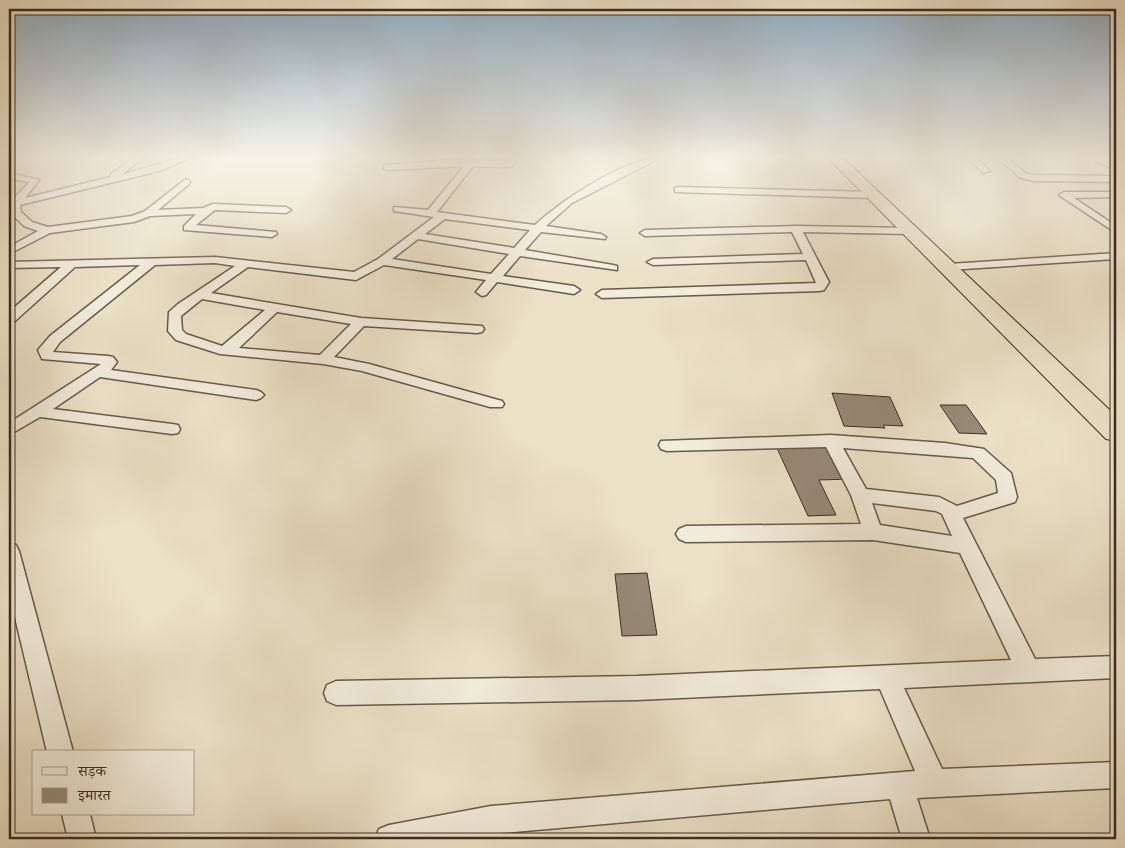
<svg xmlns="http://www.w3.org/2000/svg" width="1125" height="848" font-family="'IM FELL Great Primer','Noto Serif Devanagari',serif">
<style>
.building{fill:#978a78;stroke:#3c2c22}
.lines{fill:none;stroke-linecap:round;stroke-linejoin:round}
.street-casing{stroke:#68594b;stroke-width:3}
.highway-casing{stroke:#3c2c22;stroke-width:2}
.street{fill:#f2ecdb;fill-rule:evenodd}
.highway{fill:#ebe1c7;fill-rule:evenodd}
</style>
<rect width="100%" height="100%" fill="#ebe1c7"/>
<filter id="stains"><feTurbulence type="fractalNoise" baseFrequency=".004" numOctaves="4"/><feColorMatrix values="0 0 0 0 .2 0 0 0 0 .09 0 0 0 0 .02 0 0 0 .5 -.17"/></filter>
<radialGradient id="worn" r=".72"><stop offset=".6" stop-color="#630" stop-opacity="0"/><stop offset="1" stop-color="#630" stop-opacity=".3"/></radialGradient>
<path class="building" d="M832 393 890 397 903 426 883 425 885 428 844 426Z
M940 405H966L987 434 959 433Z
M830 444 849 479 819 480 836 515 808 516 776 446Z
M647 573 657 635 622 636 615 574Z"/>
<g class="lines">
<g class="street-casing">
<path id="street" d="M9 158H16L9 161Z
M134 158H143L121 175 179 158H190L159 171 20 205 21 212 32 222 48 227 132 216 145 211 186 179 190 182 189 184 158 210 203 208 213 204 286 207 291 210 286 213 215 210 196 225 276 232 277 234 272 237 184 230V226L196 214 150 216 134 222 50 233 9 254V247L38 231 24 226 11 213 10 203 29 182 9 179V173L39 180 25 198 111 177V174Z
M513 158H521L511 167 473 166 437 212 535 225C561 201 625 158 660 158L572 203 546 226 601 234 606 237 605 239 541 232 525 250 613 265 617 266V270L520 256 503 276 574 286 580 290 574 294 497 282 486 295 482 296 476 292 486 280 384 265 356 280 248 267 211 293 361 318 482 326 484 329 482 332 477 333 364 326 334 357 369 364 502 401 504 404 502 407H490L362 371 323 364 220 354 176 340 168 331 169 312 178 304 235 266 215 263 155 265 60 342 53 352 108 356 113 357 117 362 111 370 256 390 261 392 264 395 261 398 256 400 100 377 53 409 172 424 178 425 180 429 178 433 172 434 40 417 9 435V423L101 364 42 359 38 350 50 336 140 265 75 267 14 322 9 323V312L61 267 9 268V262L215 257 354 272 378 259 434 217 394 211V207L428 210 464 166 387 170 384 169V165L449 160 509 161ZM445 219 530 230 514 248 425 234ZM418 239 509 254 491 274 392 259ZM202 299 265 310 222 346 186 334 182 330 181 316ZM277 312 351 324 320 355 239 348Z
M968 158H977L990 171 983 173Z
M998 158H1007L1025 173 1033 175 1116 176V182L1033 181 1019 177Z
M1099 158H1116V161L1110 162 1116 165V170L1097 162 1096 160Z
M678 187 874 192 879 195 874 198 675 192V188Z
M1116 192 1115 197 1074 198 1116 226V233L1059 195 1064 192Z
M796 226 912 228 917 231 912 234 803 232 829 282 824 290 820 291 602 298 596 294 602 290 816 283 806 260 653 265 647 262 653 259 803 254 792 232 645 236 640 233 645 230Z
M1116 253V259L949 270 943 267 949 264Z
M831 435 945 443 984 449 1011 473 1017 497 1015 502 963 518 1035 659 1116 656V678L904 688 942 769 1116 762V788L917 798 930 839H902L890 799 491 834 464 839H375L379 829 389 825 491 806 915 771 880 689 637 700 336 705 327 701 324 693 327 685 336 681 637 676 1011 660 960 553 873 540 686 542 679 539 676 534 679 529 686 526 861 524 851 495 826 447 667 451 661 449 659 445 661 441ZM843 448 973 458 996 480 998 493 957 506 939 497 866 489ZM872 503 936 511 942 514 952 536 880 525Z
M9 543 16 545 19 551 73 752H47L9 592Z
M62 814H90L96 839H68Z"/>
</g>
<g class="highway-casing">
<path id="highway" d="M828 158H843L1116 416V441L1106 439Z"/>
</g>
<use href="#street" class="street"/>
<use href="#highway" class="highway"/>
</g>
<linearGradient id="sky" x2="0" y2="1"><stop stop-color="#91adc4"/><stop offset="0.57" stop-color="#f6f2e6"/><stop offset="1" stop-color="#f6f2e6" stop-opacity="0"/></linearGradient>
<rect width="1125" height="276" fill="url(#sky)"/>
<rect width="1125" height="848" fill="none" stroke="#ebe1c7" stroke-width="30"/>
<rect x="10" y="10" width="1105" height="828" fill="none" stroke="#3c2c22" stroke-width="2.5"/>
<rect x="15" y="15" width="1095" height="818" fill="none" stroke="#3c2c22"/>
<rect x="32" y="750" width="162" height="65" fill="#f2ecdb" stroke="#a99f91"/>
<rect x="42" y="767" width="25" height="8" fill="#f2ecdb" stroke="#a99f91"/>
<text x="78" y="776" font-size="15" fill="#3c2c22">सड़क</text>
<rect x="42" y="788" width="25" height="15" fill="#978a78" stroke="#a99f91"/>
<text x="78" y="800" font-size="15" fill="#3c2c22">इमारत</text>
<rect width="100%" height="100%" filter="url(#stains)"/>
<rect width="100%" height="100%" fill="url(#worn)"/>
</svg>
